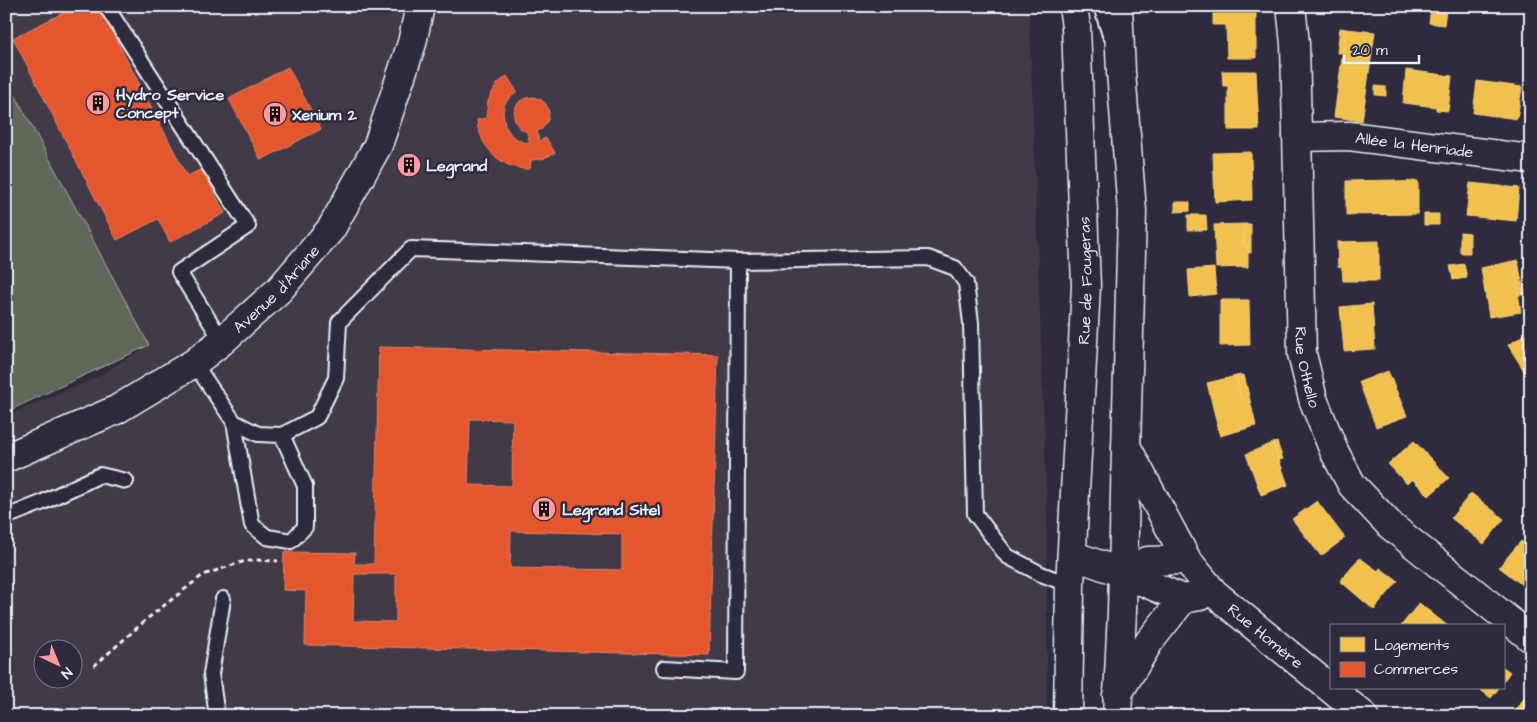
<svg xmlns="http://www.w3.org/2000/svg" width="1537" height="722" font-family="'Architects Daughter',sans-serif">
<style>
.built{fill:#423a46;fill-rule:evenodd}
.green{fill:#60675a;stroke:#a4aca9}
.homes{fill:#f2c14e;stroke:#efcf81}
.shops{fill:#e4572e;stroke:#e5856b;fill-rule:evenodd}
.lines{fill:none;stroke-linecap:round;stroke-linejoin:round}
.lane-casing{stroke:#e8f1f8;stroke-width:18}
.street-casing{stroke:#e8f1f8;stroke-width:31}
.secondary-casing{stroke:#e8f1f8;stroke-width:31}
.path{stroke:#e8f1f8;stroke-width:3;stroke-dasharray:5 4;stroke-linecap:butt}
.lane{stroke:#2f2a3d;stroke-width:14}
.street{stroke:#2f2a3d;stroke-width:28}
.secondary{stroke:#2f2a3d;stroke-width:28}
.labels{text-anchor:middle;stroke-width:5;stroke-linejoin:round;paint-order:stroke}
.poi-label{font-size:16px;font-weight:bold;fill:#e8f1f8;stroke:#2f2a3d;text-anchor:start}
.street-label{font-size:16px;fill:#e8f1f8;stroke:#2f2a3d}
</style>
<rect width="100%" height="100%" fill="#2f2a3d"/>
<filter id="ink" filterUnits="userSpaceOnUse"><feTurbulence type="fractalNoise" baseFrequency=".02" numOctaves="2"/><feDisplacementMap in="SourceGraphic" scale="10" xChannelSelector="R" yChannelSelector="G"/><feConvolveMatrix kernelMatrix="1 2 1 2 8 2 1 2 1" color-interpolation-filters="sRGB"/></filter>
<g filter="url(#ink)">
<path class="built" d="M6 6H1029L1047 512V716H6V416L95 378 149 345 6 78ZM42 650H72V680H42Z"/>
<path class="green" d="M6 78 149 345 6 412Z"/>
<path class="homes" d="M1213 6H1244V11H1213Z
M1431 8 1446 10 1444 25 1429 23Z
M1213 11H1256V58H1227L1226 25H1213Z
M1340 28 1346 29 1343 53H1337Z
M1346 29 1375 32 1362 121 1334 117Z
M1406 70 1452 76 1448 111 1436 110V107L1403 103Z
M1222 71H1256L1259 130H1228V86H1223Z
M1477 81 1522 87 1517 119 1473 113Z
M1375 86 1386 87V96L1375 95Z
M1251 152 1252 200 1215 202 1213 153Z
M1396 180V182L1418 181V214L1346 215V181Z
M1470 183 1519 188 1516 221 1466 216Z
M1175 202H1190V211L1175 212Z
M1424 214H1439V225H1424Z
M1188 215H1206L1207 230H1188Z
M1244 224H1251V253H1248V246H1244Z
M1244 224V246H1248V267L1216 268 1214 225Z
M1460 232 1470 233V253H1460Z
M1379 241V281H1343L1342 268 1338 267 1337 242Z
M1518 260 1520 272 1515 273 1521 312 1489 317 1481 268Z
M1464 264 1467 278 1453 280 1450 266Z
M1214 268 1216 294 1190 297 1188 270Z
M1520 272 1525 295H1519L1515 273Z
M1220 300H1249L1250 345 1220 346Z
M1372 304 1375 349 1344 351 1340 307Z
M1531 331V382L1508 345Z
M1388 371 1407 416 1376 427 1359 382Z
M1244 375 1249 396 1241 399 1236 376Z
M1236 376 1241 399 1249 396 1256 426 1220 436 1207 383Z
M1414 441 1449 478 1429 496 1412 479 1407 484 1388 464Z
M1277 442 1283 459 1279 460 1273 443Z
M1273 443 1288 485 1261 495 1246 454Z
M1471 493 1504 519 1484 544 1451 518Z
M1317 501 1345 538 1321 556 1292 519Z
M1521 541 1531 549V592L1499 567Z
M1360 558 1378 571 1380 568 1398 581 1374 610 1340 581Z
M1419 603 1448 626H1401Z
M1503 667 1510 672 1503 682Z
M1478 688H1499L1491 698Z
M1531 690V716H1514L1512 714Z"/>
<path class="shops" d="M77 6H99L187 176 202 169 225 213 170 242 158 219 117 240 13 38Z
M288 67 321 129 261 160 229 99Z
M507 76 517 92 509 98 504 105 503 113 505 126 512 136 522 142 530 143 527 132 521 129 517 125 514 118 515 108 520 101 526 98 534 97 541 100 546 104 549 112 548 120 542 129 537 131 539 141 546 138 555 153 542 159 531 160 530 169H523L508 165 494 156 484 143 478 128 477 120 486 118 488 101 492 93 497 84Z
M408 156 416 160 411 174 402 171Z
M379 347 718 355 709 655 305 645 306 591 283 590 284 552 355 553 354 564H374ZM470 419 513 420 512 486 468 485ZM511 531 622 534V570L510 568ZM354 574H396V622L353 621Z"/>
<g class="lines">
<g class="lane-casing">
<path id="lane" d="M106 6 248 226 179 272 222 341
M1101 6 1110 35
M194 363 234 422 258 434 282 435 317 417 336 378 339 322 411 249 738 261 928 258 955 268 966 283 971 323 975 514 1007 556 1041 574 1070 585
M234 422 252 525 267 537 291 541 305 527V486L282 435
M6 517 41 503 100 475 126 481
M664 668 736 672 738 261
M217 716 211 674 223 599"/>
</g>
<g class="street-casing">
<g id="street">
<path id="s1" d="M1291 6 1295 44 1302 354 1313 399 1334 451 1352 485 1391 526 1531 638"/>
<path id="s2" d="M1297 137 1349 136 1531 159"/>
<path id="s3" d="M1126 446 1187 560 1214 593 1364 716"/>
<path id="s4" d="M6 458 116 410 194 363 222 341 279 290 331 229 378 145 412 43 420 6"/>
<path d="M1123 573 1183 599 1200 596"/>
<path d="M1123 573 1147 561 1187 560"/>
<path d="M1117 695 1149 642 1183 599"/>
</g>
</g>
<g class="secondary-casing">
<g id="secondary">
<path d="M1072 555 1123 573"/>
<path id="s5" d="M1068 716 1070 585 1086 286 1076 27 1073 6"/>
<path d="M1117 716 1122 612 1132 211 1121 72 1118 6"/>
</g>
</g>
<path class="path" d="M94 666 148 618 203 575 242 562 257 560 278 561"/>
<use href="#lane" class="lane"/>
<use href="#street" class="street"/>
<use href="#secondary" class="secondary"/>
</g>
</g>
<defs>
<g id="building-disc" transform="scale(1.25)"><circle r="9.5" fill="#ff9aa2" stroke="#2f2a3d"/><path d="M-4-6H4V6H1V3H-1V6H-4ZM-2.5-4.3h1.7v1.8h-1.7ZM.8-4.3h1.7v1.8H.8ZM-2.5-1h1.7V.8h-1.7ZM.8-1h1.7V.8H.8Z" fill="#111"/></g>
</defs>
<g fill-rule="evenodd">
<use href="#building-disc" x="98" y="103"/>
<use href="#building-disc" x="275" y="114"/>
<use href="#building-disc" x="409" y="165"/>
<use href="#building-disc" x="544" y="509"/>
</g>
<g class="labels">
<g class="poi-label">
<text x="116" y="100">Hydro Service<tspan x="116" dy="18">Concept</tspan></text>
<text x="292" y="120">Xenium 2</text>
<text x="426" y="171">Legrand</text>
<text x="562" y="515">Legrand Sitel</text>
</g>
<g class="street-label">
<text dy="6" stroke="none"><textPath href="#s2" startOffset="118">Allée la Henriade</textPath></text>
<text dy="6" stroke="none"><textPath href="#s5" startOffset="436">Rue de Fougeras</textPath></text>
<text dy="6" stroke="none"><textPath href="#s4" startOffset="322">Avenue d'Ariane</textPath></text>
<text dy="6" stroke="none"><textPath href="#s1" startOffset="362">Rue Othello</textPath></text>
<text dy="6" stroke="none"><textPath href="#s3" startOffset="239">Rue Homère</textPath></text>
</g>
</g>
<rect width="1537" height="722" fill="none" stroke="#2f2a3d" stroke-width="25"/>
<rect x="12" y="12" width="1512" height="697" fill="none" stroke="#e8f1f8" stroke-width="2" filter="url(#ink)"/>
<rect x="1330" y="624" width="175" height="65" fill="#2f2a3d" stroke="#797a88"/>
<rect x="1340" y="637" width="25" height="15" fill="#f2c14e" stroke="#797a88"/>
<text x="1374" y="650" font-size="15" fill="#e8f1f8">Logements</text>
<rect x="1340" y="662" width="25" height="15" fill="#e4572e" stroke="#797a88"/>
<text x="1374" y="674" font-size="15" fill="#e8f1f8">Commerces</text>
<g transform="translate(58 664) rotate(136)"><circle r="24" fill="#2f2a3d" stroke="#797a88"/>
<path d="M0-4L9 19L0 12L-9 19Z" fill="#ff9aa2"/>
<text y="-8" font-size="14" font-weight="bold" text-anchor="middle" fill="#e8f1f8">N</text>
</g>
<path d="M1344 55v8h75v-8" fill="none" stroke="#e8f1f8" stroke-width="2.5"/>
<text x="1352" y="55" font-size="15" fill="#e8f1f8" stroke="#2f2a3d" stroke-width="4" paint-order="stroke">20 m</text>
</svg>
